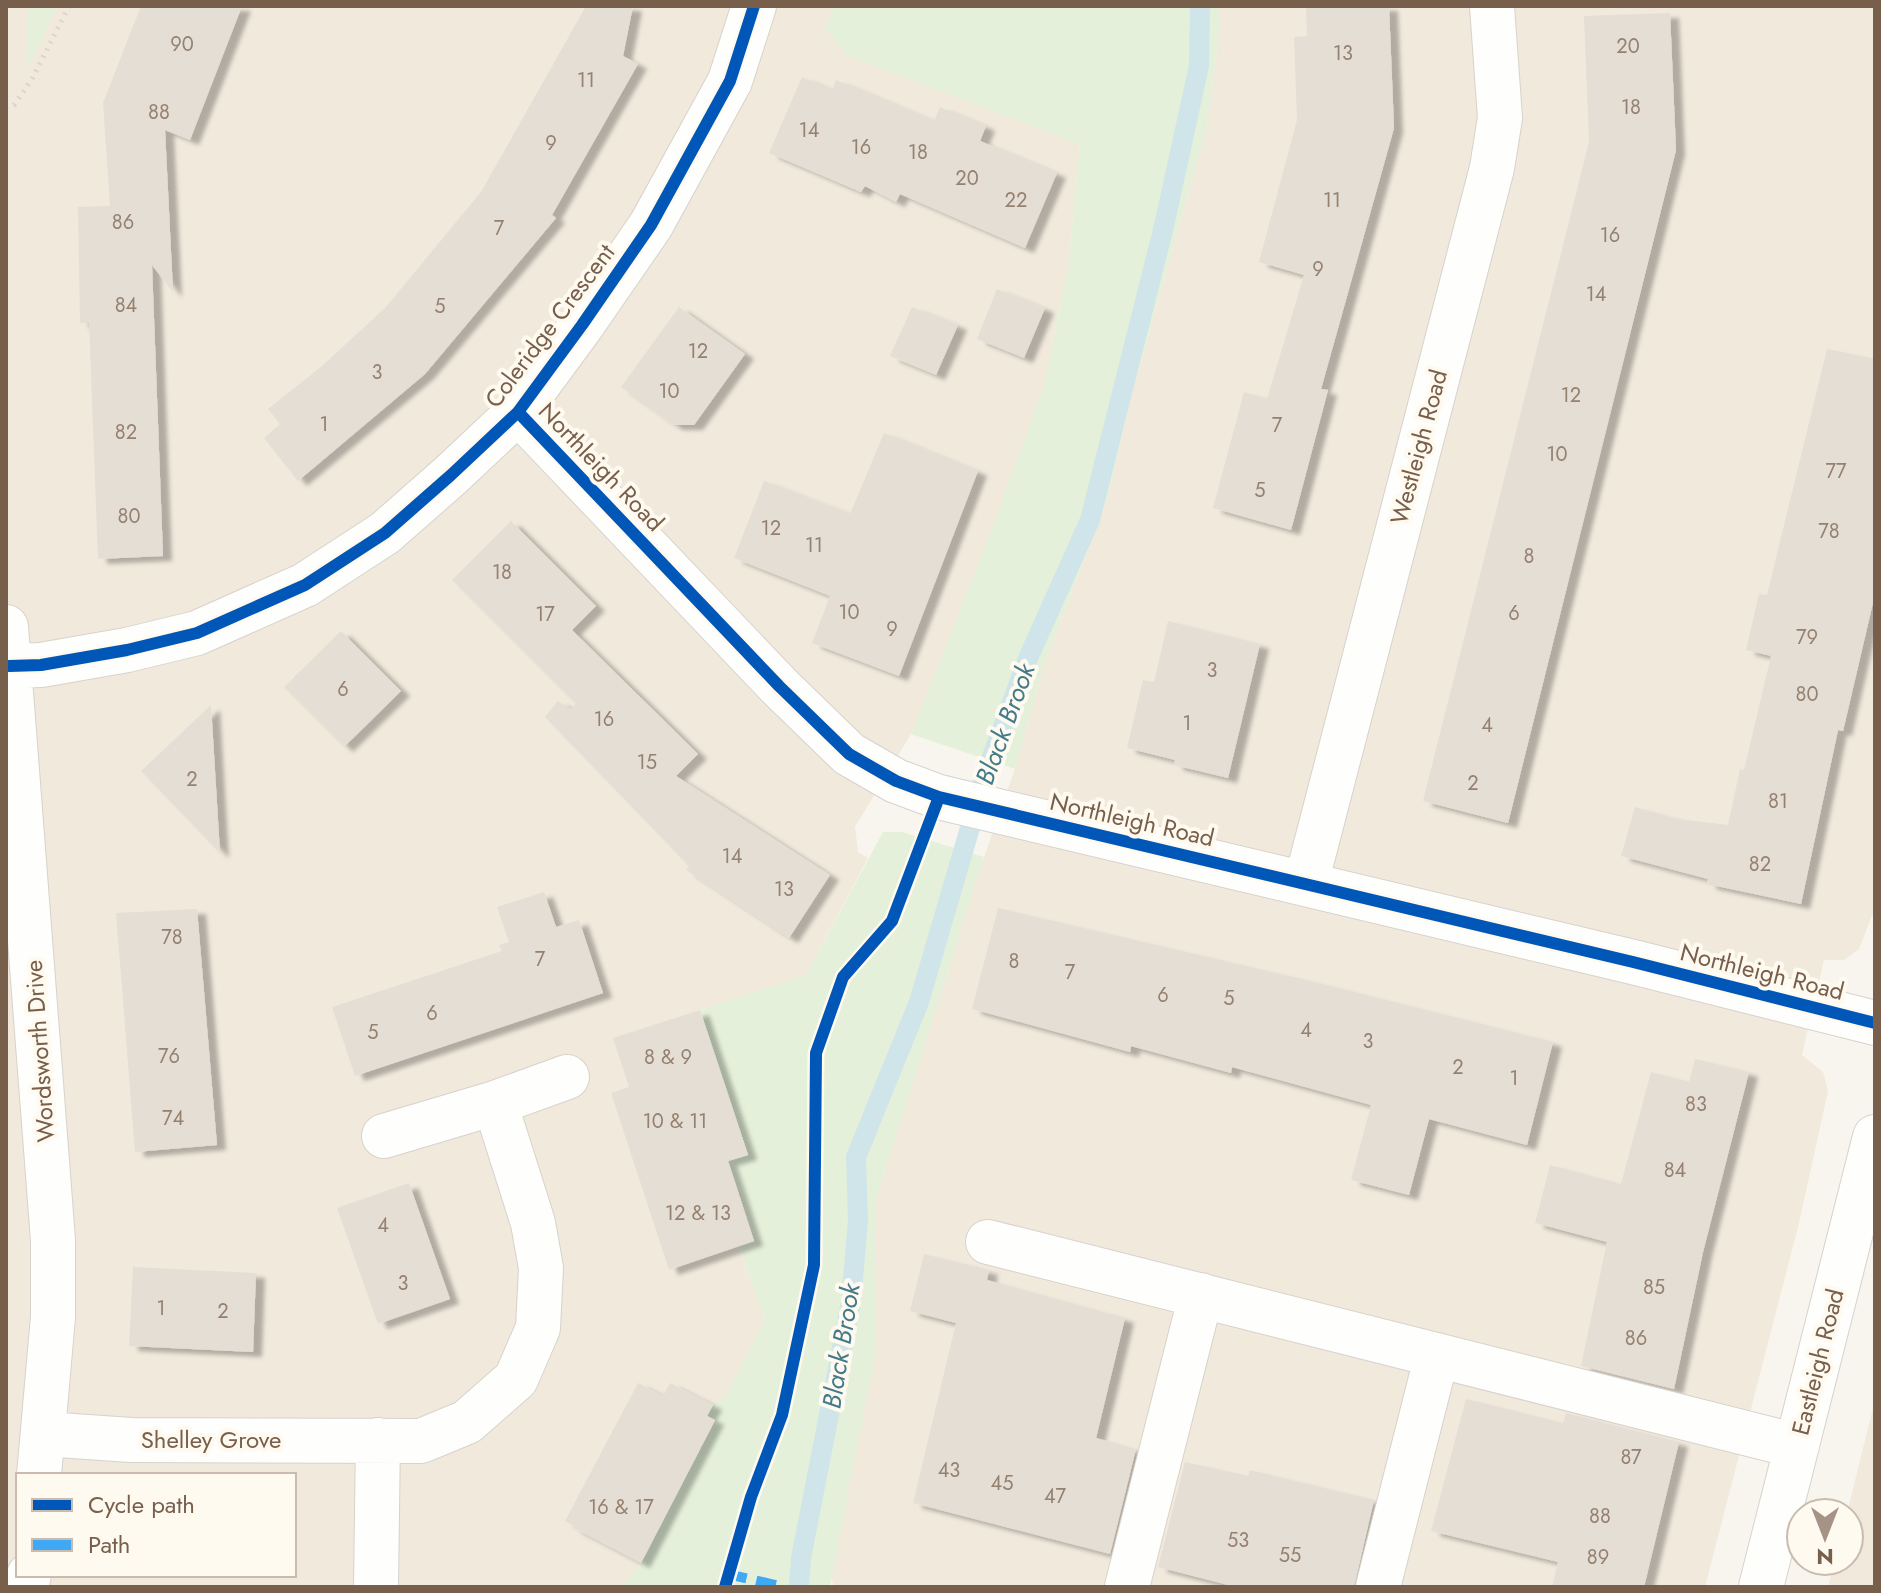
<svg xmlns="http://www.w3.org/2000/svg" width="1881" height="1593" font-family="Jost,sans-serif">
<style>
.residential{fill:#f1e9dc;fill-rule:evenodd}
.green{fill:#e4f0d9}
.lines{fill:none;stroke-linecap:round;stroke-linejoin:round}
.stream{stroke:#cfe5e9;stroke-width:20}
.building{fill:#e5ded5;filter:url(#shadow)}
.minor-casing{stroke:#d7d2cc;stroke-width:46}
.path{stroke:#dad5cf;stroke-width:5;stroke-dasharray:2 6;stroke-linecap:butt}
.minor{stroke:#fefefc;stroke-width:44}
.quiet{stroke:#3fa9f5;stroke-width:10;stroke-dasharray:20 10;stroke-linecap:butt}
.cycleway-casing{stroke:#fffaf0;stroke-width:17}
.cycleway{stroke:#0057b8;stroke-width:12}
.labels{text-anchor:middle;stroke-width:8;stroke-linejoin:round;paint-order:stroke}
.number-label{font-size:20px;fill:#958170}
.street-label{font-size:24px;fill:#785f4c;stroke:#fffaf0}
.water-label{font-size:26px;font-style:italic;fill:#457a8b;stroke:#fffaf0}
</style>
<defs>
<filter id="shadow"><feDropShadow dx="9" dy="5" stdDeviation="2" flood-color="#0004"/></filter>
</defs>
<rect width="100%" height="100%" fill="#f8f5ee"/>
<path class="residential" d="M6 6H833L826 29 846 55 1080 144 1069 260 1044 385 990 534 911 734 855 827 858 852 868 858 806 975 700 1010 748 1155 728 1162 755 1241 739 1247 765 1321 641 1563 622 1587H6ZM18 1475H294V1575H18Z
M1219 6H1875V908L1859 949 1844 960H1824L1802 1055 1823 1072 1828 1091 1799 1223 1705 1587H834L831 1577 876 1350V1199L984 857 1015 769 1043 668 1108 497 1132 393 1207 127 1219 35Z
M1875 1400V1587H1828L1835 1561H1849V1513H1847Z"/>
<path class="green" d="M28 6H57L27 70Z
M833 6H1219V35L1207 127 1132 393 1108 497 1043 668 1015 769 911 734 990 534 1044 385 1069 260 1080 144 846 55 826 29Z
M883 832H902L984 857 876 1199V1350L830 1587H622L641 1563 715 1421 707 1416 713 1405 726 1395 765 1321 739 1246 755 1241 728 1161 748 1154 700 1010 806 975Z"/>
<g class="lines">
<path class="stream" d="M799 1587 801 1558 851 1302 858 1220 856 1157 919 1002 986 773 1029 656 1090 520 1163 230 1199 66 1200 6"/>
</g>
<path class="building" d="M141 6H242L190 140 165 130 173 292 152 265 163 556 98 559 89 323H80L78 207 110 206 103 103Z
M586 6H633L623 56 638 64 552 215 556 218 425 374 298 481 264 438 280 424 268 409 322 366 385 308 481 192Z
M1306 6H1389L1394 128 1321 389 1328 390 1291 530 1213 508 1244 392 1267 399 1304 275 1259 262 1297 120 1294 37 1307 36Z
M1670 13 1676 150 1508 823 1423 801 1589 142 1584 16Z
M802 77 832 90 836 80 934 121 940 107 986 126 980 141 1057 173 1025 248 900 194 896 202 865 186 861 192 769 153Z
M997 289 1045 308 1024 358 977 339Z
M679 307 745 354 694 425H674L621 387Z
M912 307 958 325 936 375 890 356Z
M1827 349 1875 359V594L1843 731 1838 730 1801 904 1707 884 1708 879 1621 856 1635 807 1678 819 1728 825 1740 769 1744 770 1771 656 1746 650 1759 594 1767 595Z
M884 433 978 471 899 676 812 643 830 596 734 558 764 481 850 514Z
M511 521 596 606 572 630 698 754 676 776 830 875 789 938 686 870 689 866 545 717 558 701 571 709 576 704 452 580Z
M1168 621 1260 644 1228 778 1174 765 1175 760 1127 748 1143 680 1154 682Z
M341 631 401 691 344 747 284 687Z
M211 705 220 853 141 771Z
M544 892 556 927 579 920 603 993 355 1076 332 1007 502 951 499 945 509 942 497 907Z
M998 908 1319 983 1553 1042 1527 1145 1429 1119 1409 1195 1351 1180 1371 1105 1232 1067 1231 1073 1131 1046 1130 1052 972 1009Z
M197 909 217 1145 135 1152 116 913Z
M700 1010 748 1155 728 1161 754 1241 669 1270 611 1093 629 1087 613 1038Z
M1695 1059 1749 1072 1703 1252 1674 1389 1581 1366 1607 1242 1535 1223 1550 1165 1621 1184 1651 1072 1689 1082Z
M409 1183 450 1299 378 1324 337 1208Z
M924 1254 989 1270 987 1280 1125 1318 1096 1438 1136 1449 1110 1554 913 1503 956 1323 910 1311Z
M133 1267 256 1273 253 1352 129 1346Z
M638 1383 663 1396 670 1383 713 1405 707 1416 715 1420 641 1563 572 1527 573 1525 565 1521Z
M1466 1399 1563 1423 1566 1413 1679 1442 1644 1587H1552L1558 1562 1431 1531Z
M1185 1462 1248 1476 1250 1470 1374 1500 1354 1587H1236L1158 1567Z"/>
<g class="lines">
<g class="minor-casing">
<path id="minor" d="M518 412 779 686 849 754 896 781 939 797 1633 962 1875 1023
M6 627 53 1240V1317L39 1475
M9 666 41 665 127 650 197 633 305 585 385 533 451 475 518 412 582 325 651 225 730 81 754 6
M1306 883 1492 168 1500 118 1492 6
M384 1136 495 1103 567 1077
M988 1242 1797 1446
M44 1434 131 1440 421 1441 467 1422 516 1379 538 1328 541 1268 533 1223 495 1103
M26 1587 29 1575
M376 1587 378 1440
M1127 1587 1201 1295
M1378 1587 1437 1355
M1761 1587 1875 1137"/>
</g>
<path class="path" d="M6 107 14 105 32 79 69 6"/>
<use href="#minor" class="minor"/>
<path class="quiet" d="M727 1574 784 1587"/>
<g class="cycleway-casing">
<path id="cycleway" d="M518 412 779 686 849 754 896 781 939 797 1633 962 1875 1023
M9 666 41 665 127 650 197 633 305 585 385 533 451 475 518 412 582 325 651 225 730 81 754 6
M725 1587 751 1497 782 1415 814 1265 816 1053 843 977 892 921 939 797"/>
</g>
<use href="#cycleway" class="cycleway"/>
</g>
<g class="labels">
<g class="number-label">
<text x="182" y="51">90</text>
<text x="1628" y="53">20</text>
<text x="1343" y="60">13</text>
<text x="586" y="87">11</text>
<text x="1631" y="114">18</text>
<text x="159" y="119">88</text>
<text x="809" y="137">14</text>
<text x="551" y="150">9</text>
<text x="861" y="154">16</text>
<text x="918" y="159">18</text>
<text x="967" y="185">20</text>
<text x="1016" y="207">22</text>
<text x="1332" y="207">11</text>
<text x="123" y="229">86</text>
<text x="499" y="235">7</text>
<text x="1610" y="242">16</text>
<text x="1318" y="276">9</text>
<text x="1596" y="301">14</text>
<text x="126" y="312">84</text>
<text x="440" y="313">5</text>
<text x="698" y="358">12</text>
<text x="377" y="379">3</text>
<text x="669" y="398">10</text>
<text x="1571" y="402">12</text>
<text x="324" y="431">1</text>
<text x="1277" y="432">7</text>
<text x="126" y="439">82</text>
<text x="1557" y="461">10</text>
<text x="1836" y="478">77</text>
<text x="1260" y="497">5</text>
<text x="129" y="523">80</text>
<text x="771" y="535">12</text>
<text x="1829" y="538">78</text>
<text x="814" y="552">11</text>
<text x="1529" y="563">8</text>
<text x="502" y="579">18</text>
<text x="849" y="619">10</text>
<text x="1514" y="620">6</text>
<text x="545" y="621">17</text>
<text x="892" y="636">9</text>
<text x="1807" y="644">79</text>
<text x="1212" y="677">3</text>
<text x="343" y="696">6</text>
<text x="1807" y="701">80</text>
<text x="604" y="726">16</text>
<text x="1187" y="730">1</text>
<text x="1487" y="732">4</text>
<text x="647" y="769">15</text>
<text x="192" y="786">2</text>
<text x="1473" y="790">2</text>
<text x="1778" y="808">81</text>
<text x="732" y="863">14</text>
<text x="1760" y="871">82</text>
<text x="784" y="896">13</text>
<text x="172" y="944">78</text>
<text x="540" y="966">7</text>
<text x="1014" y="968">8</text>
<text x="1070" y="979">7</text>
<text x="1163" y="1002">6</text>
<text x="1229" y="1005">5</text>
<text x="432" y="1020">6</text>
<text x="1306" y="1037">4</text>
<text x="373" y="1039">5</text>
<text x="1368" y="1048">3</text>
<text x="169" y="1063">76</text>
<text x="668" y="1064">8 &amp; 9</text>
<text x="1458" y="1074">2</text>
<text x="1514" y="1085">1</text>
<text x="1696" y="1111">83</text>
<text x="173" y="1125">74</text>
<text x="675" y="1128">10 &amp; 11</text>
<text x="1675" y="1177">84</text>
<text x="698" y="1220">12 &amp; 13</text>
<text x="383" y="1232">4</text>
<text x="403" y="1290">3</text>
<text x="1654" y="1294">85</text>
<text x="161" y="1315">1</text>
<text x="223" y="1318">2</text>
<text x="1636" y="1345">86</text>
<text x="1631" y="1464">87</text>
<text x="949" y="1477">43</text>
<text x="1002" y="1490">45</text>
<text x="1055" y="1503">47</text>
<text x="621" y="1514">16 &amp; 17</text>
<text x="1600" y="1523">88</text>
<text x="1238" y="1547">53</text>
<text x="1290" y="1562">55</text>
<text x="1598" y="1564">89</text>
</g>
<g class="street-label">
<text transform="translate(550 326) rotate(-53)" y="8">Coleridge Crescent</text>
<text transform="translate(1419 447) rotate(-75)" y="8">Westleigh Road</text>
<text transform="translate(601 467) rotate(46)" y="8">Northleigh Road</text>
<text transform="translate(1132 820) rotate(13)" y="8">Northleigh Road</text>
<text transform="translate(1762 972) rotate(14)" y="8">Northleigh Road</text>
<text transform="translate(40 1051) rotate(-94)" y="8">Wordsworth Drive</text>
<text transform="translate(1818 1362) rotate(-76)" y="8">Eastleigh Road</text>
<text x="211" y="1448">Shelley Grove</text>
</g>
<g class="water-label">
<text transform="translate(1005 724) rotate(-70)" y="9">Black Brook</text>
<text transform="translate(841 1346) rotate(-81)" y="9">Black Brook</text>
</g>
</g>
<rect width="1881" height="1593" fill="none" stroke="#785f4c" stroke-width="16"/>
<rect x="16" y="1473" width="280" height="104" fill="#fffaf0" stroke="#c9bcae" stroke-width="2"/>
<rect x="32" y="1499" width="40" height="12" fill="#0057b8" stroke="#c9bcae" stroke-width="2"/>
<text x="88" y="1513" font-size="24" fill="#785f4c">Cycle path</text>
<rect x="32" y="1539" width="40" height="12" fill="#3fa9f5" stroke="#c9bcae" stroke-width="2"/>
<text x="88" y="1553" font-size="24" fill="#785f4c">Path</text>
<g transform="translate(1825 1537) rotate(180)"><circle r="38" fill="#fffaf0" stroke="#c9bcae" stroke-width="2"/>
<path d="M0-6L14 30L0 20L-14 30Z" fill="#a59485"/>
<text y="-12" font-size="22" font-weight="bold" text-anchor="middle" fill="#785f4c">N</text>
</g>
</svg>
